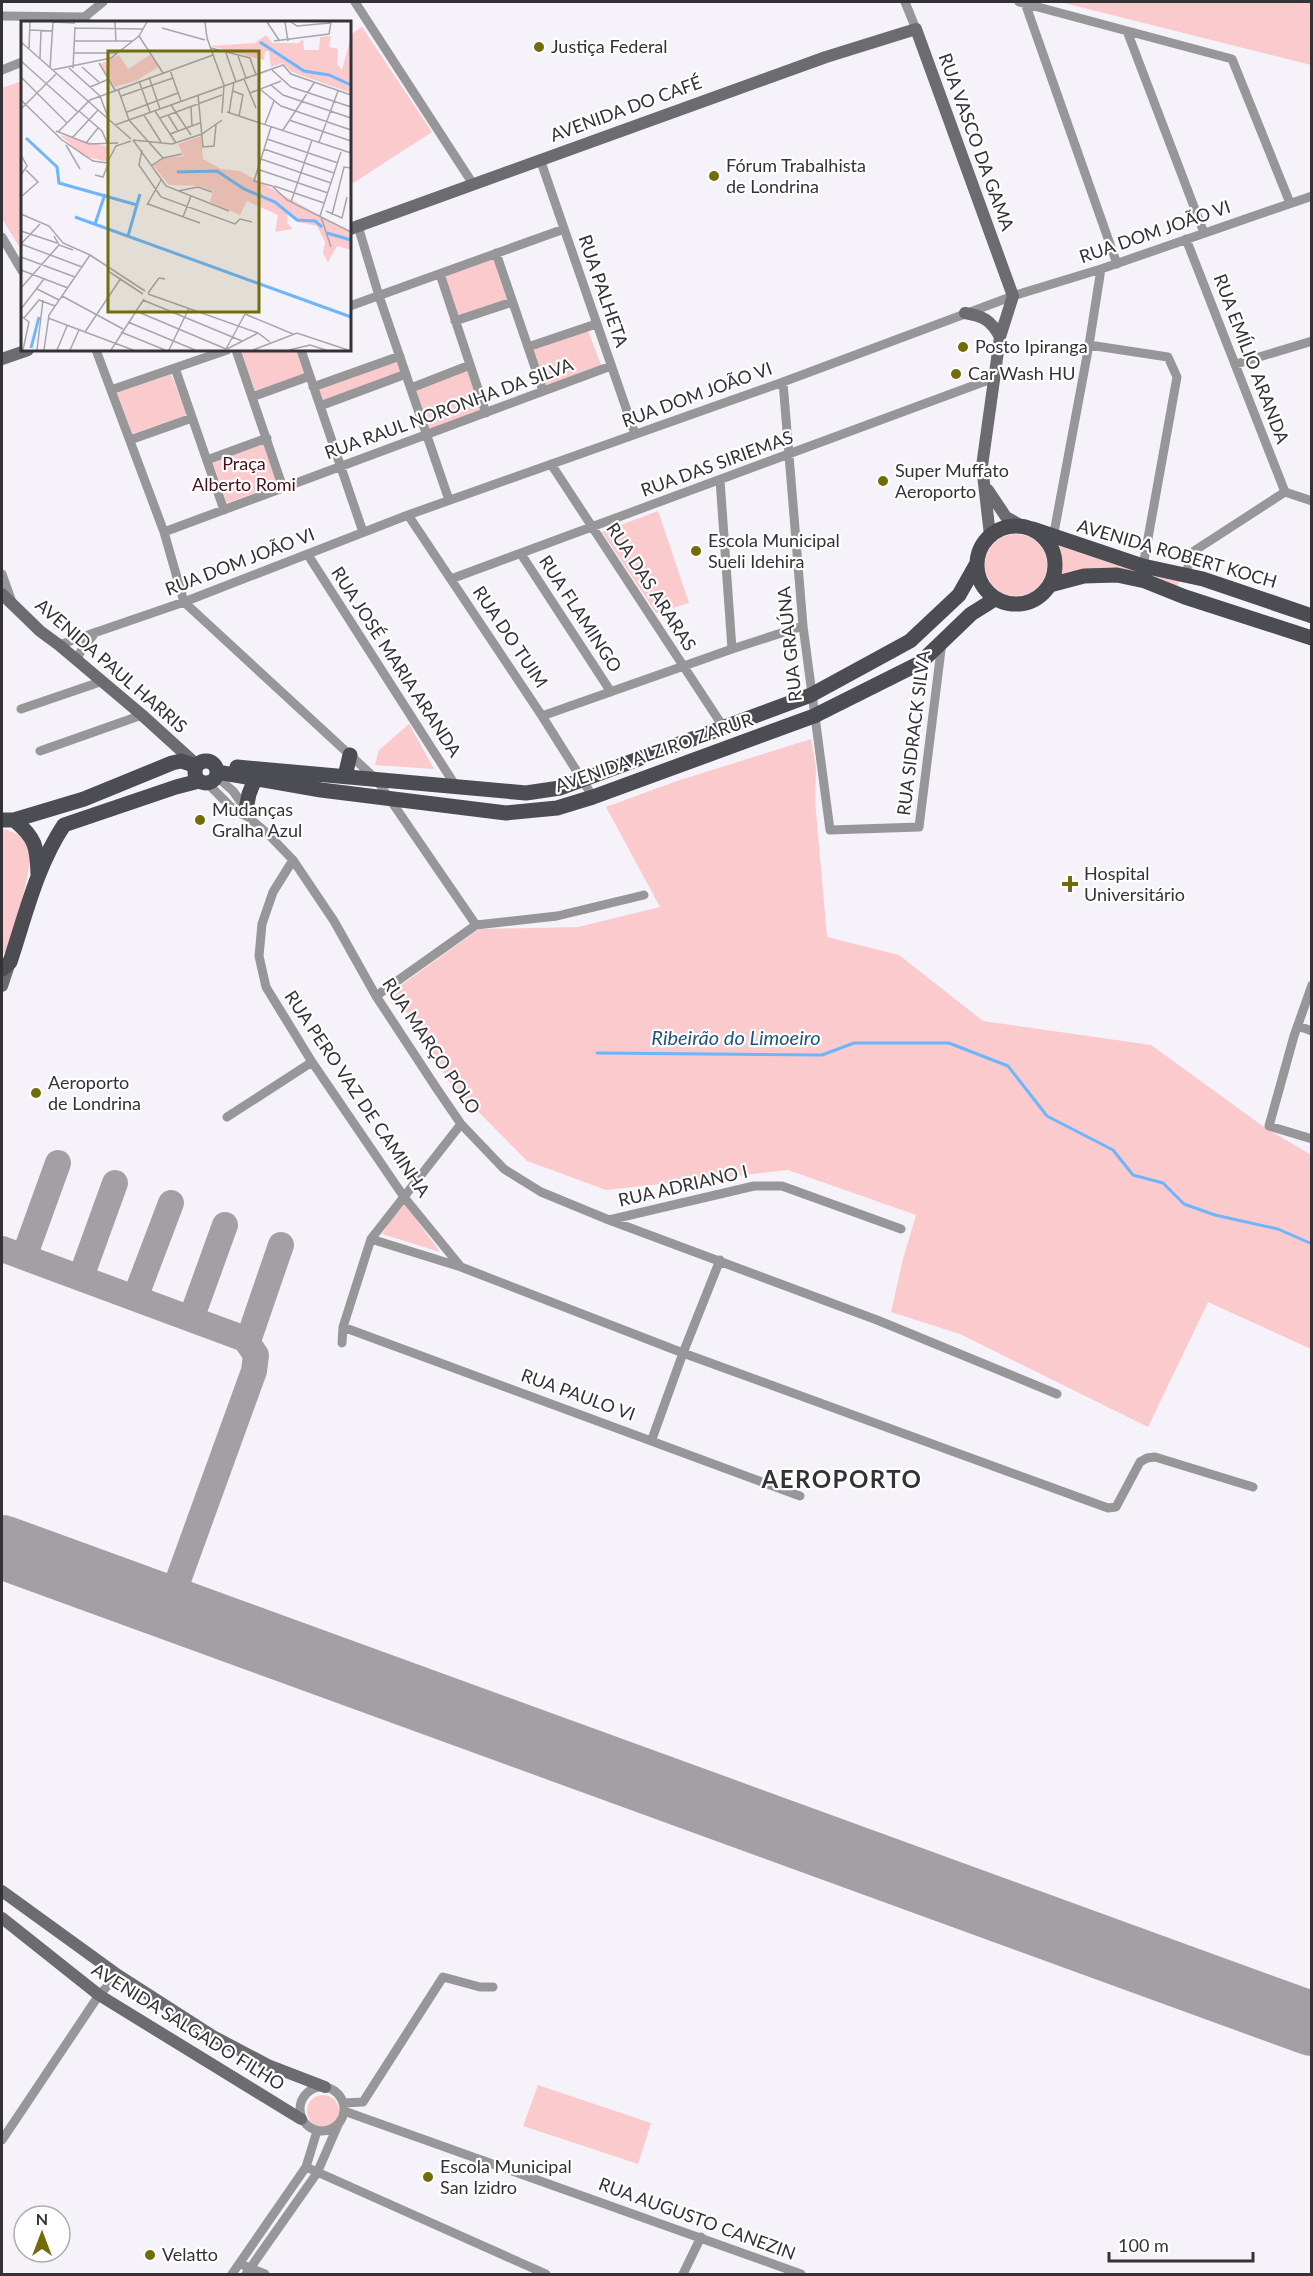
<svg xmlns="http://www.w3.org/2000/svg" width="1313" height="2276" font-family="Lato,sans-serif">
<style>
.green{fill:#fbcacd}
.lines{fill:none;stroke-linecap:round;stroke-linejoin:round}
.stream{stroke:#6db6fd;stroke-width:3}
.taxiway{stroke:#a3a0a5;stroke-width:26}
.runway{stroke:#a3a0a5;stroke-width:64}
.street{stroke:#97979a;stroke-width:9}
.secondary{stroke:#6b6b70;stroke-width:12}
.primary{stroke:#4c4d53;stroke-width:15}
.poi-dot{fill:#716d0b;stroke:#fff;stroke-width:2}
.labels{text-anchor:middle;stroke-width:4.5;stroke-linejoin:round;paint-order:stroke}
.poi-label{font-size:18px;fill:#343235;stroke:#fff;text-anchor:start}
.street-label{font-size:18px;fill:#343235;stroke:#fff}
.park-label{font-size:18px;fill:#4d0d1b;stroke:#fff}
.water-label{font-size:20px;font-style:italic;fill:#215482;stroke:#fff}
.district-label{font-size:24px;font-weight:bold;letter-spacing:1.5px;fill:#343235;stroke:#fff}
.inset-river{fill:none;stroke:#6db6fd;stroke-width:3}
.inset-road{fill:none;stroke:#a8a5ab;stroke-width:1.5}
.view{fill:#716d0b;fill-opacity:0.15;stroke:#716d0b;stroke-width:3}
.inset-edge{fill:none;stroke:#343235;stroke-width:3}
</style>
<rect width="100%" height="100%" fill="#f6f2f9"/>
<path class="green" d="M1060 2H1311V65Z
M362 27 432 132 350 185V35Z
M22 81V251L2 219V88Z
M493 258 507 300 458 317 444 276Z
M588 331 601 365 546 386 534 350Z
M241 350H297L305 374 255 391Z
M397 360 402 372 321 402 318 389Z
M467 370 482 411 429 430 416 390Z
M171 374 187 415 132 434 117 393Z
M263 443 278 485 227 503 213 463Z
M658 511 689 603 656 613 602 532Z
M985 565a31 31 0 1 1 62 0a31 31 0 1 1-62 0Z
M1056 545 1151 576 1179 581 1177 588 1062 577 1061 555Z
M409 724 434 769 375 765 379 750Z
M811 739 816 767 815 801 827 937 899 955 983 1021 1151 1045 1264 1127 1311 1155V1349L1208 1302 1148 1427 960 1334 891 1312 903 1259 916 1215 788 1170 606 1190 527 1161 450 1083 393 991 479 929 578 927 660 907 606 807 677 781Z
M2 829C11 830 24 836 28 846 36 861 14 927 9 946L2 956Z
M403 1201 440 1252 382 1234Z
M538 2085 651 2123 638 2164 523 2126Z
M307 2111a16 16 0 1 1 32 0a16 16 0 1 1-32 0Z"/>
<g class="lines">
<path class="stream" d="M597 1053 822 1055 854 1043H949L1008 1066 1047 1116 1113 1150 1133 1175 1163 1183 1184 1204 1215 1215 1278 1229 1312 1244"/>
<path class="taxiway" d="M2 1249 245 1339 256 1355 254 1371 168 1608
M24 1257 58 1163
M81 1277 115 1183
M135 1298 171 1203
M191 1319 225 1225
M248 1341 281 1245"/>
<path class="runway" d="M2 1547 1312 2024"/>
<path class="street" d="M355 2 473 184
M905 2 916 29
M1019 2 1232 59 1290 203
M1025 3 1117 264
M2 16 86 17
M82 19 103 2
M1127 31 1204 233
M2 70 22 62
M540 159 635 434
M358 226 379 296 449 500
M2 237 22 271
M1186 239 1285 492
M496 253 543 391
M440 274 486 413
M350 306 564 229
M455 321 512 302
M1089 345 1168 357 1177 377 1143 566
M528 347 596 324
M96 350 164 532 184 602 376 779 476 925
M236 350 283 488
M301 350 363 532
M1236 364 1312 341
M175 368 224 510
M783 382 803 626 830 830 919 827 942 642
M313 387 400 356
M411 388 470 365
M111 390 227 350
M252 397 310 376
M320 406 406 374
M130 440 192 418
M207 460 267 438
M551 464 724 728
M720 480 732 649
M1285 492 1312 501
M408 515 542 716 593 797
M164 532 611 366
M1053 538 1089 345 1101 269
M521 554 611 692
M308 555 457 788
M2 574 12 602
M1186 575 1190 558 1194 551 1285 492
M451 579 994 378
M59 645 184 602 408 515 783 382 1013 296 1101 269 1312 196
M77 659 82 649 96 632
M21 709 103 681
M542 716 732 649 803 626
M40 751 142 715
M216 776 233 791 246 809
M207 783 235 811 248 817 268 834 293 860 334 921 376 996 437 1089 461 1124 504 1169 541 1192 609 1220 877 1320 1057 1394
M293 860 273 892 262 924 259 956 266 987 312 1062 404 1197 461 1267 683 1353 1108 1508 1116 1507 1140 1462 1147 1458 1155 1457 1253 1487
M1312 985 1294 1036 1269 1126 1312 1139
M376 996 476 925 557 916 644 895
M1298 1026 1312 1031
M227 1117 312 1062
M609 1220 754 1186H782L901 1229
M371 1239 461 1267
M343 1327 800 1496
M342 1343 343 1327 371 1239 461 1124
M652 1439 683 1353 720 1260
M300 2109a22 22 0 1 1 44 0a22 22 0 1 1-44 0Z
M344 2103 363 2102 443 1977 480 1987H493
M344 2111 801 2274
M2 2140 99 1995 118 1975
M306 2167 546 2274
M245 2266 265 2274
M232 2274 306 2167 317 2131
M246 2274 317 2173 338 2125
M683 2274 701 2237"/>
<path class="secondary" d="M350 229 826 57 916 29 1013 296 1000 337 982 466 990 535
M965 313C983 316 991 320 1000 337
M2 359 28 350
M988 490 1006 517 1022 526
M2 594 40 631 59 645 142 715 197 765
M2 986 10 962
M2 1891 118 1975 213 2036 268 2065 325 2087
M2 1918 99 1995 301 2119"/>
<path class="primary" d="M977 565a39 39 0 1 1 78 0a39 39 0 1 1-78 0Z
M1033 529 1143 566 1203 579 1312 616
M1050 585 1084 576 1117 575 1145 581 1185 597 1312 638
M195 772a11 11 0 1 1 22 0a11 11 0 1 1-22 0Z
M237 767 526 793 560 788 811 695 910 641 959 595 976 565
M217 772 321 790 506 813 557 808 593 797 814 716 920 663 971 614 995 599
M345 776 350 755
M246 809 249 794 255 779
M2 820H14L84 799 172 763 181 761 196 766
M14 820C36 838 37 847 38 874
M2 969 10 962C25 917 37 865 64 825L176 787 199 781"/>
</g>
<g class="poi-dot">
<circle cx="539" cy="47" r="6"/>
<circle cx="714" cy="176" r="6"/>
<circle cx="963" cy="347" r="6"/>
<circle cx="956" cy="374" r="6"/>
<circle cx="883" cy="481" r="6"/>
<circle cx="696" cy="551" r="6"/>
<circle cx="200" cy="820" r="6"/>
<path d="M1067 875h6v6h6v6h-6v6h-6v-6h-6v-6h6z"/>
<circle cx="36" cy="1093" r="6"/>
<circle cx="428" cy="2177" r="6"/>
<circle cx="150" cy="2255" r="6"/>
</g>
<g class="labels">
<g class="poi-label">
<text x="551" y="53">Justiça Federal</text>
<text x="726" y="172">Fórum Trabalhista<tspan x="726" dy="21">de Londrina</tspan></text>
<text x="975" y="353">Posto Ipiranga</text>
<text x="968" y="380">Car Wash HU</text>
<text x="895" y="477">Super Muffato<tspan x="895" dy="21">Aeroporto</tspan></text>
<text x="708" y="547">Escola Municipal<tspan x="708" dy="21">Sueli Idehira</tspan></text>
<text x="212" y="816">Mudanças<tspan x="212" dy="21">Gralha Azul</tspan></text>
<text x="1084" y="880">Hospital<tspan x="1084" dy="21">Universitário</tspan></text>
<text x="48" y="1089">Aeroporto<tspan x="48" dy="21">de Londrina</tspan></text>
<text x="440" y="2173">Escola Municipal<tspan x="440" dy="21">San Izidro</tspan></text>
<text x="162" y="2261">Velatto</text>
</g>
<g class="street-label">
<text transform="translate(626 109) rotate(-20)" y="6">AVENIDA DO CAFÉ</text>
<text transform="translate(976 142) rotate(70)" y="6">RUA VASCO DA GAMA</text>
<text transform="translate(1155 232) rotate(-19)" y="6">RUA DOM JOÃO VI</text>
<text transform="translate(603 291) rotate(71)" y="6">RUA PALHETA</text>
<text transform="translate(1251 359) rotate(69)" y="6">RUA EMÍLIO ARANDA</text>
<text transform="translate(697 395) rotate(-20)" y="6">RUA DOM JOÃO VI</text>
<text transform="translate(449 409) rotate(-20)" y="6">RUA RAUL NORONHA DA SILVA</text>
<text transform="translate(717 464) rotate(-20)" y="6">RUA DAS SIRIEMAS</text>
<text transform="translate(1177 554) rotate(16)" y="6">AVENIDA ROBERT KOCH</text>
<text transform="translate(240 562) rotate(-21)" y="6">RUA DOM JOÃO VI</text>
<text transform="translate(651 587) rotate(57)" y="6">RUA DAS ARARAS</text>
<text transform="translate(580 614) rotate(57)" y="6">RUA FLAMINGO</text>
<text transform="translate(510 637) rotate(56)" y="6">RUA DO TUIM</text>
<text transform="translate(790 644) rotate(-96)" y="6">RUA GRAÚNA</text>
<text transform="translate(396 662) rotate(57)" y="6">RUA JOSÉ MARIA ARANDA</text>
<text transform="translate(111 666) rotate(41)" y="6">AVENIDA PAUL HARRIS</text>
<text transform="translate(914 733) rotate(-83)" y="6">RUA SIDRACK SILVA</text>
<text transform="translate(654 753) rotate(-19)" y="6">AVENIDA ALZIRO ZARUR</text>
<text transform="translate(431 1046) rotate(56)" y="6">RUA MARÇO POLO</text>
<text transform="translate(357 1094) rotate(56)" y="6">RUA PERO VAZ DE CAMINHA</text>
<text transform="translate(683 1186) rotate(-13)" y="6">RUA ADRIANO I</text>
<text transform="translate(578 1395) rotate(20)" y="6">RUA PAULO VI</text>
<text transform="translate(188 2027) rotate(32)" y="6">AVENIDA SALGADO FILHO</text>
<text transform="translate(697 2219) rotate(20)" y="6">RUA AUGUSTO CANEZIN</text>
</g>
<g class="park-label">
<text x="244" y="470">Praça<tspan x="244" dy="21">Alberto Romi</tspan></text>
</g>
<g class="water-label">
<text x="736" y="1045">Ribeirão do Limoeiro</text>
</g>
<g class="district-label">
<text x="842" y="1488">AEROPORTO</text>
</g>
</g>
<g transform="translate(21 21)">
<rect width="330" height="330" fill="#f6f2f9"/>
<path d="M245 14 251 22H277L282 18 283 29H298L299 16 310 15 308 26 317 28 316 43 321 49 330 15V72L271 51 261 42 250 46 248 30H244L243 39 189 25 234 22ZM98 34 107 48 129 34 137 46 115 60 112 57 114 60 94 66 79 43ZM39 114 88 126 87 141 62 135ZM180 115 182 138 200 148 219 150 330 212V229L316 225 307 241 302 232 304 221 296 205 277 201 267 192 266 201 271 208 254 211 257 194 226 180 219 194 189 181 192 170 178 165 148 164 132 144 142 137 163 135 157 123Z" fill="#fbcacd"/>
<path class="inset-river" d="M239 21 283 50 308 54 330 64M5 117 36 146 38 162 116 184M156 151 196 150 223 168 254 181 276 199 294 200 301 206M54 196 330 296M74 203 84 173M306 212 330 219M107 215 119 173M10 327 18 296"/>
<path class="inset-road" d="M94 1 95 20M184 1 186 17 203 64 201 92M246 1 258 19M264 1 267 20M270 1 276 5 309 2M54 7 122 8M141 7 184 19M9 9 32 10M118 15 142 52M53 20H111M253 20 308 13 310 1M0 21 110 118M190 27 229 37 235 54M8 28 9 1M53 32H96M205 32 215 61M217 35 225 57M19 37 20 9M0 40 57 91M78 42 94 69M61 46 79 62M29 47 32 1 54 2M48 47 79 75 88 99M52 47 54 6M31 49 90 37 118 15 126 1M149 49 160 80M251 49 270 66 330 86M0 56 46 102M128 56 139 88M223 58 235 87M118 60 129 91M250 64 262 74 330 97M69 66 88 58M97 68 108 99 142 137M240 69 260 85 330 109M212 70 222 74 218 95M229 72 260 60M177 74 182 126 193 125 195 104M100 75 152 57M0 79 41 119 72 140 86 142 95 125 110 120M150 84 170 114M170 86 171 105M0 88 35 53M58 90 81 110 87 124M134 90 155 122M106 91 157 72M206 91 330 132M208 92 213 61M123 94 140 121M147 94 157 110M139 97 201 74M268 99 330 120M244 103 253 80M94 104 262 44 270 53 330 74M250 106 233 160 251 165 266 179 330 211M262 109 293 62M35 110 68 123 97 122M37 111 69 79 192 34M149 113 179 102M51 117 77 89M246 118 317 142M112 119 145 165 208 190M112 119 151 123 181 113 201 99M298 121 317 70M65 122 77 107M45 124 59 148M243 128 313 152M121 129 118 144 140 176 214 203 219 198 231 201M0 134 6 145 0 154M240 138 310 162M130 145 142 137 161 133M236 148 307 172M74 154 82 156 88 141M253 165 303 182M157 170 177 166 191 171M1 175 17 161 5 149M270 181 291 119M127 183 179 202M126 184 140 159M305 190 321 197 326 176M0 193 28 205 42 222 69 234 124 270M311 194 323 146 330 147M299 195 320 131M162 196 170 175M300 196 310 226M19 203 0 223 61 246M0 210 36 222M33 215 38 224 52 229M0 236 54 256M0 249 47 267M87 250 122 273M0 267 38 224M16 268 38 279M127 272 138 257 144 258M127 273 237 312 249 321M41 275 102 308M122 279 221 320M0 288 23 258M115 290 205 328M224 293 272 313M0 295 8 301 2 329M3 297 18 279 34 285M27 297 112 329M107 301 174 329M64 311 100 257M100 311 144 329M205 328 224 293M206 328 237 312M16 329 22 279M23 329 28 294 69 234M36 329 46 305M49 329 58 309M90 329 123 278M148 329 168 287M232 329 276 312 327 329M268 329 289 324 305 329"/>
<path class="view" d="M87 30H238V291H87Z"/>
<rect width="330" height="330" class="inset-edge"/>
</g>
<rect width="1313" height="2276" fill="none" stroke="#343235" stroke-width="6"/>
<g transform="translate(42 2234)"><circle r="28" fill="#ffffff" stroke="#aeadae" stroke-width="1.5"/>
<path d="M0-4.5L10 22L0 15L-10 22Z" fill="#716d0b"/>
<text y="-9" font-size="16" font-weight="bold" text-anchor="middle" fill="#343235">N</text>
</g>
<path d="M1109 2252v9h144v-9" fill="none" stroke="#343235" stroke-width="3"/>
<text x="1118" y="2252" font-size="18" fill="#343235" stroke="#ffffff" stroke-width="4.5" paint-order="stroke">100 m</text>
</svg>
